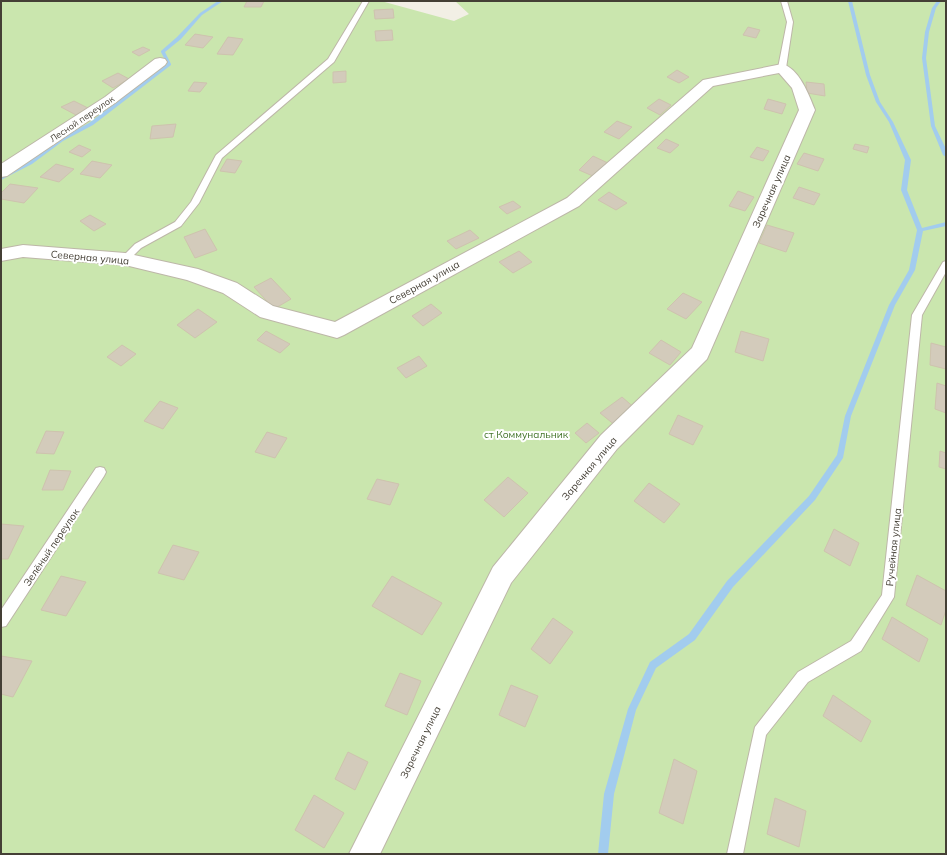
<svg xmlns="http://www.w3.org/2000/svg" width="947" height="855" font-family="Mulish,sans-serif">
<style>
.green{fill:#cae6ae}
.lines{fill:none;stroke-linecap:round;stroke-linejoin:round}
.stream{fill:#a2ccee;fill-rule:evenodd}
.building{fill:#d3cbbb;stroke:#cec3ae}
.service-casing{stroke:#bdb7a8;stroke-width:2}
.minor-casing{stroke:#bdb7a8;stroke-width:2}
.service{fill:#fff;fill-rule:evenodd}
.minor{fill:#fff;fill-rule:evenodd}
.labels{text-anchor:middle;stroke-width:4;stroke-linejoin:round;paint-order:stroke}
.far-street-label{font-size:9px;fill:#443f35;stroke:#fff}
.street-label{font-size:10px;fill:#443f35;stroke:#fff}
.park-label{font-size:10px;fill:#43742a;stroke:#fff}
</style>
<rect width="100%" height="100%" fill="#f2efe5"/>
<path class="green" d="M1 1H381L454 21 469 14 455 1H946V854H1Z"/>
<g class="lines">
<path class="stream" d="M218 1H223L202 15 181 39 165 52 171 64V65L93 125 63 141 32 164 1 180V176L28 162 59 139 89 123 167 64 161 52V51L177 37 200 13Z
M848 1H852L870 75 880 102 893 122 911 160 907 190 922 228 946 222V226L923 231 915 270 895 305 851 416 843 458 815 500 733 587 695 640 656 668 636 710 614 794 608 854H598L604 794 628 709 650 662 689 634 727 581 809 496 837 455 845 416 889 305 909 270 917 230 901 190 905 160 889 122 876 102 866 75Z
M937 1H941L936 8 929 32 926 58 935 126 946 149V157L943 155 931 126 922 58 925 32 932 8Z"/>
</g>
<path class="building" d="M247 1H264L261 7H244Z
M393 9 394 18 375 19 374 10Z
M748 27 760 30 756 38 743 35Z
M392 30 393 40 376 41 375 31Z
M195 34 213 37 203 48 185 45Z
M228 37 243 39 233 55 217 54Z
M143 47 150 50 139 56 132 52Z
M677 70 689 77 679 83 667 77Z
M346 71V82L333 83V72Z
M118 73 129 79 113 88 102 81Z
M194 82 207 83 200 92 188 91Z
M806 82 824 84 825 96 807 93Z
M659 99 671 105 660 115 647 108Z
M768 99 786 104 782 114 764 109Z
M74 101 88 108 76 115 61 107Z
M617 121 632 127 619 139 604 132Z
M176 124 173 137 150 139 152 126Z
M666 139 679 145 670 153 657 148Z
M855 144 869 147 867 153 853 149Z
M79 145 91 150 82 157 69 152Z
M757 147 769 151 763 161 750 157Z
M804 153 824 159 818 171 797 164Z
M593 156 610 164 595 177 579 170Z
M227 159 242 161 235 173 220 171Z
M92 161 112 165 100 178 80 174Z
M56 164 74 169 59 182 40 177Z
M10 184 38 188 24 203 1 199V193Z
M799 187 820 194 814 205 793 198Z
M738 191 754 197 745 211 729 206Z
M609 192 627 203 616 210 598 200Z
M513 201 521 207 507 214 499 207Z
M90 215 106 224 94 231 80 221Z
M767 225 794 233 786 252 759 243Z
M205 229 217 250 195 258 184 237Z
M470 230 479 238 456 249 447 241Z
M519 251 532 262 513 273 499 262Z
M271 278 291 299 274 309 254 287Z
M683 293 702 302 686 319 667 309Z
M431 304 442 313 423 326 412 316Z
M198 309 217 322 195 338 177 325Z
M266 331 290 344 280 353 257 340Z
M741 331 769 339 763 361 735 352Z
M661 340 681 352 670 365 649 353Z
M931 343 946 347V369L930 365Z
M122 345 136 354 121 366 107 357Z
M419 356 427 366 406 378 397 368Z
M937 383 946 386V413L935 409Z
M622 397 637 410 616 426 600 413Z
M160 401 178 408 163 429 144 421Z
M678 415 703 426 693 445 669 434Z
M587 423 599 433 586 443 575 433Z
M46 431 64 432 54 454 36 453Z
M267 432 287 438 275 458 255 452Z
M940 451 946 453V469L939 467Z
M50 470 71 471 63 490H42Z
M508 477 528 493 504 517 484 500Z
M377 479 399 484 390 505 367 499Z
M649 483 680 504 664 523 634 501Z
M1 524 24 526 8 559H1Z
M834 529 859 543 850 566 824 551Z
M173 545 199 552 184 580 158 573Z
M917 575 946 591V610L941 625 906 605Z
M61 576 86 582 66 616 41 610Z
M392 576 442 603 422 635 372 606Z
M892 617 928 639 919 662 882 639Z
M553 618 573 632 550 664 531 649Z
M1 656 32 661 13 697 1 694Z
M400 673 421 681 407 715 385 706Z
M511 685 538 696 525 727 499 715Z
M833 695 871 721 861 742 823 716Z
M348 752 368 762 355 790 335 779Z
M674 759 697 771 683 824 659 813Z
M314 795 344 813 324 848 295 830Z
M775 798 806 811 799 847 767 834Z"/>
<g class="lines">
<g class="service-casing">
<path id="service" d="M363 1H369L334 62 222 158 199 203 181 226 141 248 128 261H122L120 259 135 244 175 222 191 202 216 155 328 59Z
M781 1H787L793 22 786 68 782 70 778 68 787 22Z
M946 261V272L922 315 894 597 861 651 808 682 766 735 743 854H727L755 727 798 672 851 641 882 595 912 315 943 262Z
M100 467 104 468 106 472 104 476 6 626 1 627V610L96 468Z"/>
</g>
<g class="minor-casing">
<path id="minor" d="M160 58 165 59 167 62 165 65 115 103 7 176 1 177V164L105 97 155 59Z
M782 64C799 68 809 95 815 110L707 359 617 449 511 583 380 854H349L493 567 601 435 692 348 799 110 792 88 779 73 713 86 579 206 344 335 337 338 260 317 223 293 187 280 125 265 23 257 1 261V249L23 245 125 253 198 269 237 283 273 306 335 322 567 198 703 80Z"/>
</g>
<use href="#service" class="service"/>
<use href="#minor" class="minor"/>
</g>
<g class="labels">
<g class="far-street-label">
<text transform="translate(82 119) rotate(-34)" y="3">Лесной переулок</text>
</g>
<g class="street-label">
<text transform="translate(771 191) rotate(-66)" y="4">Заречная улица</text>
<text transform="translate(90 257) rotate(5)" y="4">Северная улица</text>
<text transform="translate(424 282) rotate(-29)" y="4">Северная улица</text>
<text transform="translate(589 468) rotate(-50)" y="4">Заречная улица</text>
<text transform="translate(51 547) rotate(-56)" y="4">Зелёный переулок</text>
<text transform="translate(893 547) rotate(-84)" y="4">Ручейная улица</text>
<text transform="translate(420 742) rotate(-64)" y="4">Заречная улица</text>
</g>
<g class="park-label">
<text x="526" y="438">ст Коммунальник</text>
</g>
</g>
<rect width="947" height="855" fill="none" stroke="#443f35" stroke-width="4"/>
</svg>
